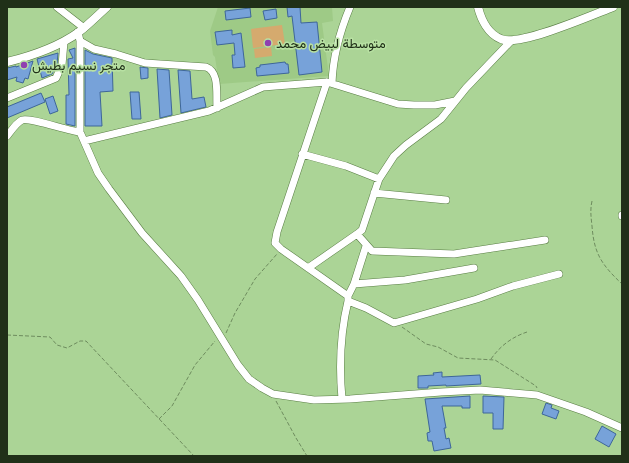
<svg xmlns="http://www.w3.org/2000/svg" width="629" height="463" font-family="Montserrat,Vazirmatn,sans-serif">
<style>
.built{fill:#9eca86}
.green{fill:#d5aa6e}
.building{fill:#77a2d9;stroke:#3e6699}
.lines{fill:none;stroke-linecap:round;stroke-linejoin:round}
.minor-casing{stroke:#597e44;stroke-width:8}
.major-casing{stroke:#597e44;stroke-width:9}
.path{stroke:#6e8c5e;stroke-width:1;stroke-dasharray:4 2;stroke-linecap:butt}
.minor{stroke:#fff;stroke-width:7}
.major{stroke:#fff;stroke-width:8}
.poi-dot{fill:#9040b0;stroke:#b8e1a3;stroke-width:1.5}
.labels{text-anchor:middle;stroke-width:3;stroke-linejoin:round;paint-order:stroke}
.poi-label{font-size:13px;fill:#203018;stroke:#b8e1a3;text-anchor:start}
</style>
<rect width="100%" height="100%" fill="#abd496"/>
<path class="built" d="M218 7H332L333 21 322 23 329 76 219 84 215 57 213 55 210 31Z"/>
<path class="green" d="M282 25 285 44 253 48 251 29Z
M271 47 272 56 255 58 254 49Z"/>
<path class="building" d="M287 7H300L301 23 317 22 322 72 299 75 292 16 288 17Z
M250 8 251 17 226 20 225 11Z
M276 9 277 18 265 20 263 11Z
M232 30V35L241 33 245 67 233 68 232 55H235L234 43 217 45 215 32Z
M75 48V126L66 124V95H69L68 59 73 58 69 50Z
M85 50 93 54 112 58 113 91 100 92 102 126H85Z
M58 53 57 64 52 74 42 78 37 59Z
M33 61 28 79 25 78 23 83 16 81 17 77 7 80V68L16 66V67Z
M285 62 286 64H288L289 73 257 76 256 68 260 67V65Z
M140 67 148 68V78L141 79Z
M157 69 169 70 172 115 160 118Z
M178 70 190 71 192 99 204 97 206 107 181 113Z
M130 92H139L141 119H132Z
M41 93 45 102 7 118V107Z
M53 96 58 111 50 114 45 99Z
M442 372V377L480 375 481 384 446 386V385L428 386V388H418V376L434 375 433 373Z
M470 396V408H462V406H442L446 428H444L446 439 449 438 451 448 434 451 432 441H428L427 433 430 432 425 399Z
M483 396 504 397 503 429H493V413H483Z
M546 403 552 405 551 408 559 411 556 419 542 414Z
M602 426 616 434 609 447 595 439Z"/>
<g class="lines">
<g class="minor-casing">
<path id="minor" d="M57 7 84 28
M78 32 80 41 94 49 116 54 145 63 206 67C220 72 216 95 217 108
M327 82 277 232 275 243 281 249 348 296
M332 83C333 56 340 31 350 7
M7 98 56 78 62 65 64 42
M80 132V41
M7 136C11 131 16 123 22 120 29 117 68 131 80 132L98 173 109 189 142 233 181 276 198 300 238 365 249 379 262 388 273 394 314 400 350 399 441 392 480 390 537 395 586 412 622 428
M84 141 209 111 263 87 327 82 398 104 414 105H435L455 101
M302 154 346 166 379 179
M374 193 446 200
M622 216V215
M357 234 372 251 454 254 545 240
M366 246 354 284 405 280 474 268
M308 268 357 234 362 230 379 179 394 156 406 145 441 119 466 88 511 41
M354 284 348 296V301L366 308 394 323 477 299 513 286 559 274
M342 399C339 366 340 334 348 301"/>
</g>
<g class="major-casing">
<path id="major" d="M478 7C481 19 488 34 501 39 519 47 592 15 613 7
M7 62C32 56 58 47 79 32 89 24 98 15 107 7"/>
</g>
<path class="path" d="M592 201C590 210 591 217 592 226 594 254 602 265 622 284
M402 327 426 344 438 347 458 358 495 360 536 386 537 388
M226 333 235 313 255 279 277 254
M7 335 50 337 57 345 67 348 80 341H86L194 456
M491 359C500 346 512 337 527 332
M276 401 296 438 307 456
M159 419 172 406 195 365 215 341"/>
<use href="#minor" class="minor"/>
<use href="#major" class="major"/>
</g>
<g class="poi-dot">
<circle cx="268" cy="43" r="4"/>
<circle cx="24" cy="65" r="4"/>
</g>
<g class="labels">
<g class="poi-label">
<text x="276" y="48">متوسطة لبيض محمد</text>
<text x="32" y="70">متجر نسيم بطيش</text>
</g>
</g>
<rect width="629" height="463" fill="none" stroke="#203018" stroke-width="16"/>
</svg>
